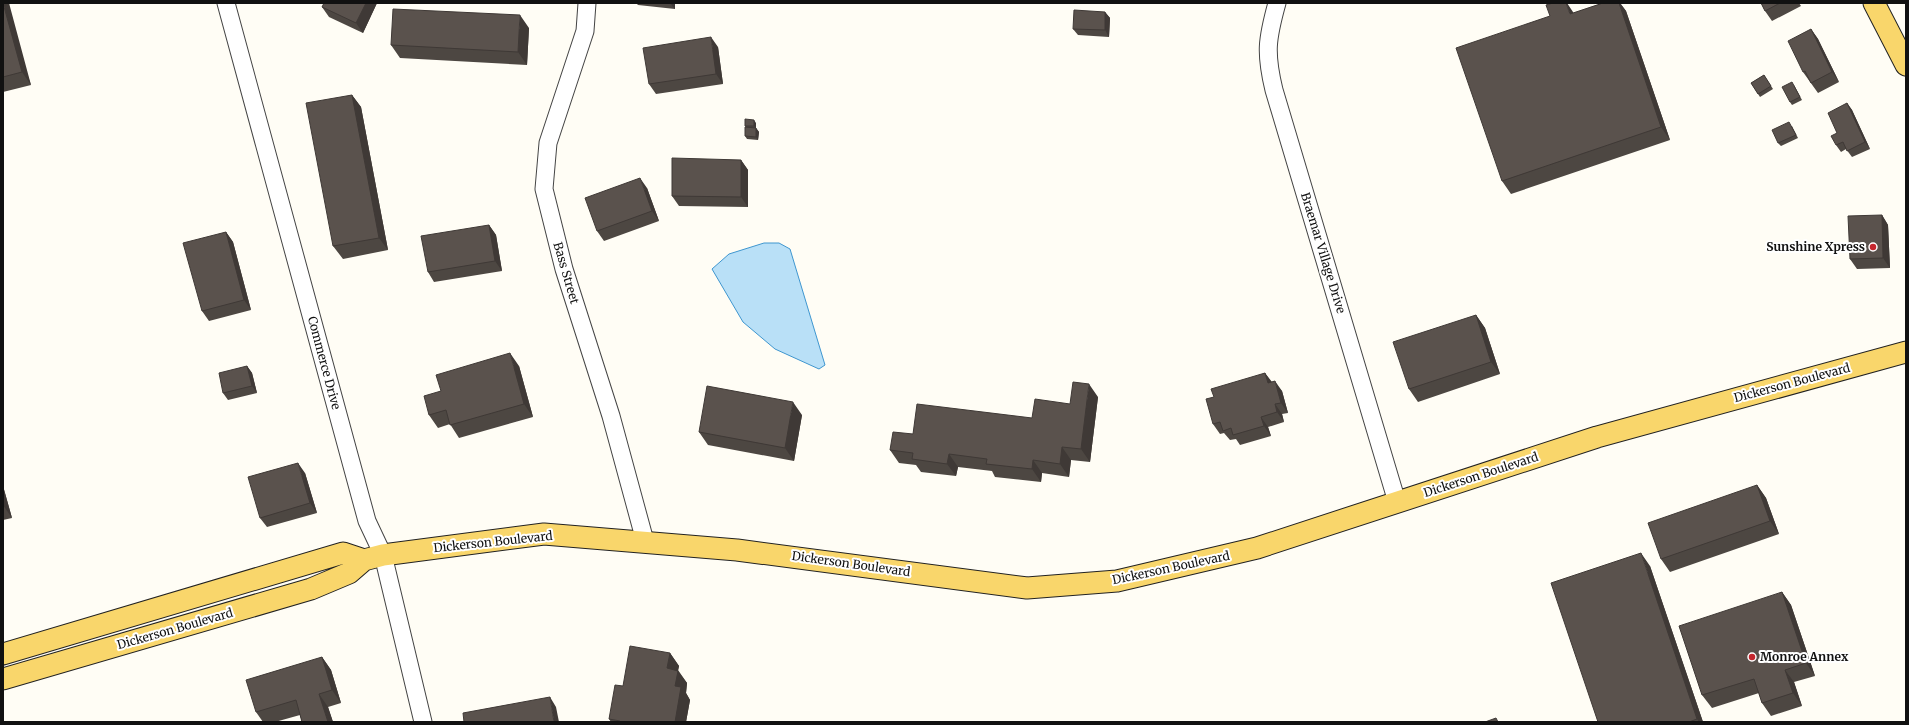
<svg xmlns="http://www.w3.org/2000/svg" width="1909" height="725" font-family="Merriweather,serif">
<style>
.water{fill:#b9e0f7;stroke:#3f96cf}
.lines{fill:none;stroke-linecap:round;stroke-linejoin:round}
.minor-casing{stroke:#444;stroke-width:19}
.major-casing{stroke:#222;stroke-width:23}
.minor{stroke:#fff;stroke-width:17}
.major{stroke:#f9d66b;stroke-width:21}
.wall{fill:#4d4742}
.shaded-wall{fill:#3f3936}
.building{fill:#5a524d;stroke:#3f3936}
.poi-dot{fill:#c4262e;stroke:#fff;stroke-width:1.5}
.labels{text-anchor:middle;stroke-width:4;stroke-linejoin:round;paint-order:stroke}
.poi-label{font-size:12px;font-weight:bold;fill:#111;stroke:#fff;text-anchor:end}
.street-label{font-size:12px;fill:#111;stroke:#fff}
</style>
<rect width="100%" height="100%" fill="#fffdf5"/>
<path class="water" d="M764 243H779L790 249 825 365 819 369 775 349 743 322 712 269 729 254Z"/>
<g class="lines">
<g class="minor-casing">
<path id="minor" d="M226 3 367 521 383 555 423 722
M587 3 585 31 548 143 544 189 564 269 611 416 645 541
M1277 3C1267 39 1265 53 1274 90L1397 502"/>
</g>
<g class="major-casing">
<path id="major" d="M1874 3 1906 65
M3 654 343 553 364 560
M3 679 311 589 349 573 364 560 383 555 544 534 737 550 1027 588 1117 581 1257 548 1597 437 1906 352"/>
</g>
<use href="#minor" class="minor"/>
<use href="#major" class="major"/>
</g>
<path class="wall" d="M3 3 31 85 3 92Z
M377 3 363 33 329 17 322 7Z
M636 3H675V9L638 5Z
M1603 3H1620L1626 11 1670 140 1511 194 1502 181 1574 13Z
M1761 3H1799L1801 6 1772 21 1765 11Z
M1105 12 1110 18 1109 37 1078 35 1073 29Z
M529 28 527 65 400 58 391 45Z
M1811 29 1818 39 1839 82 1818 93 1803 72Z
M718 47 723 84 656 94 649 84Z
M1764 75 1773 89 1760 97 1751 83Z
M1794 85 1802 100 1792 105 1790 102Z
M352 95 361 107 388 250 343 259 333 246Z
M1847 103 1852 110 1870 149 1852 157 1846 149 1841 152 1836 145 1837 133Z
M756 123V128L759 132 758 140 747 139 745 136 746 128 745 126Z
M1792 126 1798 138 1781 146 1778 143Z
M741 160 748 170V207L679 206 672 196Z
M647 188 659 221 604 241 597 231Z
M1882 215 1888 225 1890 268 1857 269 1850 259Z
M489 225 496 235 502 271 434 282 428 272Z
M226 232 233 242 251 310 209 321 202 311Z
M1476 315 1485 328 1500 374 1418 402 1409 389Z
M247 366 252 373 257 393 228 400 223 393Z
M519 366 533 417 459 438 450 424 438 428 429 415 441 391Z
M1265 373 1272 382 1282 391 1288 413 1282 414 1284 422 1268 427 1271 436 1240 445 1236 439 1230 440 1224 433 1220 434 1213 424 1214 397Z
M1098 397 1090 462 1071 460 1069 477 1042 473 1041 482 995 477 992 471 958 467 956 476 921 472 916 465 899 463 890 450 913 434 1032 418 1070 404Z
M802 415 794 461 708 445 699 432Z
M305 473 317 513 267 527 260 518Z
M1757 485 1766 498 1779 534 1670 572 1661 559Z
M3 486 12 518 3 520Z
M1650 566 1703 722H1598Z
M1782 592 1791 605 1815 676 1794 682 1802 706 1771 716 1762 703 1759 693 1712 708 1702 695Z
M670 653 679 666 678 670 687 683 686 693 690 700 686 722H611L609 719 623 686Z
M322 657 331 670 341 703 328 707 333 722H302L300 715 275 722H263L256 712Z"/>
<path class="shaded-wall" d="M3 3H9L31 85 22 72Z
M366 3H377L363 33 356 23Z
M670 3H675V9Z
M1566 3H1567L1573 12 1579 27 1570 14Z
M1619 3H1620L1626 11 1670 140 1661 127Z
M1105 12 1110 18 1109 37 1105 30Z
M520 15 529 28 527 65 518 52Z
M1811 29 1818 39 1839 82 1832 72Z
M711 37 718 47 723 84 716 74Z
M352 95 361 107 388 250 379 238Z
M1847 103 1852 110 1870 149 1865 142Z
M754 120 756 123V128L759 132 758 140 756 137V129L754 126Z
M741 160 748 170V207L741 197Z
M640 178 647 188 659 221 652 211Z
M1882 215 1888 225 1890 268 1883 258Z
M489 225 496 235 502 271 495 261Z
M226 232 233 242 251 310 244 300Z
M1476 315 1485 328 1500 374 1491 362Z
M510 353 519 366 533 417 524 404Z
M247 366 252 373 257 393 252 386Z
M1265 373 1272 383H1268Z
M1275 381 1282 391 1288 413 1281 403Z
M1089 384 1098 397 1090 462 1081 449Z
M793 402 802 415 794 461 785 448Z
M1275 404 1282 414 1284 422 1277 412Z
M1261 417 1268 427 1271 436 1264 426Z
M1062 447 1071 460 1069 477 1060 464Z
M949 454 958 467 956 476 947 464Z
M1033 460 1042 473 1041 482 1032 469Z
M298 463 305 473 317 513 310 503Z
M1757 485 1766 498 1779 534 1770 521Z
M3 486 12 518 3 505Z
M1641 553 1650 566 1703 722H1699L1697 719Z
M1782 592 1791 605 1815 676 1806 663Z
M670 653 679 666 676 681 667 668Z
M322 657 331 670 341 703 332 690Z
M1785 670 1794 682 1802 706 1793 693Z
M678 671 687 683 686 693 690 700 686 722H675V686Z
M319 694 328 707 333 722H328Z
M550 697 556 707 559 722H554Z"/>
<path class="building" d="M3 3 22 72 3 77Z
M324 3H366L356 23 322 7Z
M1553 3H1566L1570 14 1603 3H1619L1661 127 1502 181 1456 48 1550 16 1546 5Z
M1761 3H1780L1765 11Z
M393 9 520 15 518 52 391 45Z
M1074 10 1105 12V30L1073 29Z
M1811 29 1832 72 1811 83 1805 71 1803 72 1788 41Z
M711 37 716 74 649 84 643 48Z
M1764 75 1771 86 1758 94 1751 83Z
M1792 82 1800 97 1790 102 1782 87Z
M352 95 379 238 333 246 306 103Z
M1847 103 1865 142 1847 151 1843 142 1836 145 1831 136 1837 133 1828 113Z
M745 119 754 120V126H745Z
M1789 122 1796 135 1778 143 1772 130Z
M745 127 756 128V137L745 136Z
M672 158 741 160V197L672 196Z
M640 178 652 211 597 231 585 198Z
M1882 215 1883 258 1850 259 1848 216Z
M489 225 495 261 428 272 421 236Z
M226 232 244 300 202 311 183 243Z
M1476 315 1491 362 1409 389 1393 342Z
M510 353 524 404 450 425 446 410 429 415 424 396 441 391 436 375Z
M247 366 252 386 223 393 219 373Z
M1265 373 1268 383 1275 381 1281 403 1275 404 1277 412 1261 417 1264 426 1233 435 1231 428 1223 431 1220 422 1213 424 1206 399 1214 397 1211 389Z
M1073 382 1089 384 1081 449 1062 447 1060 464 1033 460 1032 469 986 464 987 459 949 454 947 464 912 459 913 453 890 450 893 432 913 434 917 404 1032 418 1035 399 1070 404Z
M707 386 793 402 785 448 699 432Z
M298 463 310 503 260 518 248 477Z
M1757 485 1770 521 1661 559 1648 523Z
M1641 553 1697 719 1689 722H1598L1551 583Z
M1782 592 1806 663 1785 670 1793 693 1762 703 1754 679 1702 695 1679 626Z
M630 646 670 653 667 668 678 671 675 686 681 687 675 722H620V721L609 719 615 685 623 686Z
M322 657 332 690 319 694 328 722H302L296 700 256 712 246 680Z
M550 697 554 722H464L463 713Z
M1496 718 1498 722H1485Z"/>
<g class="poi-dot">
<circle cx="1873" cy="247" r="4"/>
<circle cx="1752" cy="657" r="4"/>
</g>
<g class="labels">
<g class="poi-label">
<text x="1865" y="251">Sunshine Xpress</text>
<text x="1760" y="661" text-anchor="start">Monroe Annex</text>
</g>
<g class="street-label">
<text transform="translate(1323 253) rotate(73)" y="4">Braemar Village Drive</text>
<text transform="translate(566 273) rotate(74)" y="4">Bass Street</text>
<text transform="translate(324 363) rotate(75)" y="4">Commerce Drive</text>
<text transform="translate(1792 383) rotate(-15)" y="4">Dickerson Boulevard</text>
<text transform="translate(1481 475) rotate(-18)" y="4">Dickerson Boulevard</text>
<text transform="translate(493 542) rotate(-6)" y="4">Dickerson Boulevard</text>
<text transform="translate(851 564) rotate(8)" y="4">Dickerson Boulevard</text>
<text transform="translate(1171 568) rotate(-12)" y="4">Dickerson Boulevard</text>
<text transform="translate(175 629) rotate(-16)" y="4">Dickerson Boulevard</text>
</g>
</g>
<rect width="1909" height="725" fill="none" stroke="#111111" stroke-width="8"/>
</svg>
